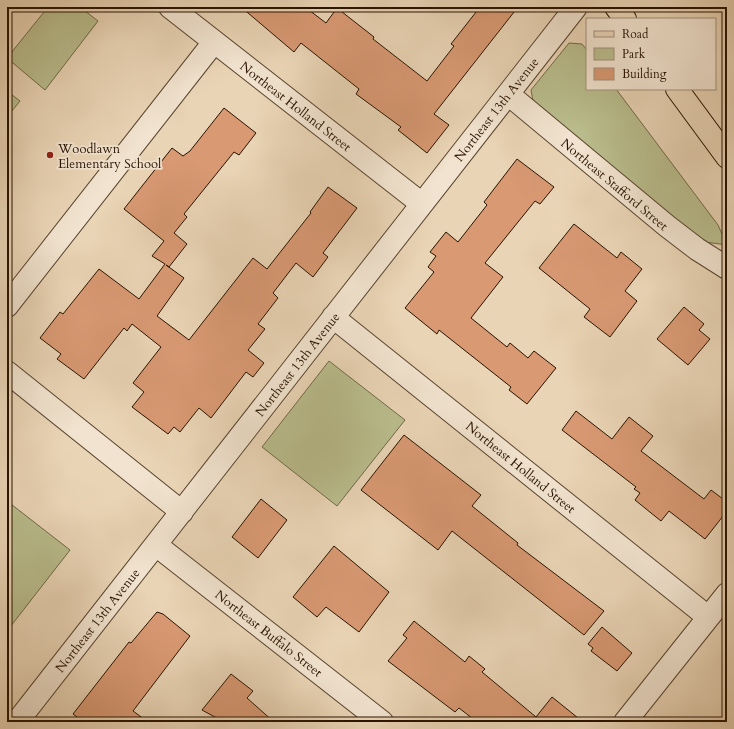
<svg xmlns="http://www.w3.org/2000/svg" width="734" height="729" font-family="Cardo,serif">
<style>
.green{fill:#b9bc8c;stroke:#706846}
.building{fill:#d89973;stroke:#281300}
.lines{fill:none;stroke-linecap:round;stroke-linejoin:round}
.street-casing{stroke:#58432d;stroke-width:24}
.primary-casing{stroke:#281300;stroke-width:24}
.street{stroke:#f1e3cf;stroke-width:22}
.primary{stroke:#e9d4b5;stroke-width:22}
.poi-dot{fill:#8f2418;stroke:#f1e3cf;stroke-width:1.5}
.labels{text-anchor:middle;stroke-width:3.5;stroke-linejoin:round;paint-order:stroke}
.street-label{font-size:13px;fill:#281300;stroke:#f1e3cf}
.poi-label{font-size:13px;fill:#281300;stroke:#f1e3cf;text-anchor:start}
</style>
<rect width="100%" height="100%" fill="#e9d4b5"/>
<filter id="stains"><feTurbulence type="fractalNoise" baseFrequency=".005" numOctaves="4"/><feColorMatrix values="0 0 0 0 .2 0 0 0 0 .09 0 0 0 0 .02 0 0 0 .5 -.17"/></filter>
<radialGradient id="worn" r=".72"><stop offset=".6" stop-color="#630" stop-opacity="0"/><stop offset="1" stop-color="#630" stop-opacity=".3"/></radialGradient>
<path class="green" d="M48 7H80L98 21 45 90 7 58Z
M569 43 582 44 587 50V89H616L718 225 727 245 705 242 641 192 533 101 531 90Z
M7 91 20 101 7 117Z
M329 361 405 420 337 506 262 447Z
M7 501 70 550 7 631Z"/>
<path class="building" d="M241 7H305L326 23 337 8 374 37 373 39 427 81 454 46 451 44 480 7H518L434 114 449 125 427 153 398 130 401 127 356 94 359 89 301 43 294 52Z
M224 108 256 133 239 155 234 152 184 214 187 217 174 233 187 244 169 267 166 265 184 278 157 316 189 340 253 258 267 269 311 213 310 212 328 187 357 208 323 253 328 257 313 277 296 263 273 293 278 298 258 324 265 329 248 350 264 363 253 377 246 372 211 418 199 408 180 432 174 427 168 434 132 407 144 392 133 383 161 347 132 324 127 331 124 328 84 379 57 359 61 354 40 338 60 312 63 314 99 269 139 299 165 264 152 256 164 241 124 209 172 148 183 156 190 151Z
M517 159 554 187 540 204 535 201 485 263 503 277 471 318 507 347 510 343 528 358 534 351 556 368 527 404 509 390 511 387 439 330 437 334 405 308 434 272 428 267 436 256 430 252 446 232 458 242 487 205 484 202Z
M574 224 617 258 621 252 642 269 625 291 637 301 610 337 584 317 590 309 539 268Z
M684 307 704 324 699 330 710 339 688 365 657 339Z
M576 411 612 439 629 417 653 436 641 451 704 499 711 490 727 502V511L705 539 669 511 661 521 635 500 640 493 634 489 636 487 562 430Z
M404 435 481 495 472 506 518 543 517 545 604 611 584 635 452 531 438 550 361 490Z
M261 499 287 520 258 558 232 537Z
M334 546 389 592 359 632 326 607 317 617 293 597Z
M157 612 163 614 190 636 133 711 148 722H84L73 714 129 642 131 643Z
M414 621 465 662 469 656 485 669 482 672 536 717 552 697 583 722H477L459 708 455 712 388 661 407 638 403 635Z
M602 627 632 653 617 671 591 651 593 648 588 644Z
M231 674 253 691 247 698 274 722H224L202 710Z"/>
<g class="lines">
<g class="street-casing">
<path id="street" d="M170 7 422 204
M508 94 667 226 697 249 727 268
M7 306 214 42
M333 317 708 617
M7 372 182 512
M156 545 382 722
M17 722 576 7
M625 722 727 594"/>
</g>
<g class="primary-casing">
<path id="primary" d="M616 7 625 19
M677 89 727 157"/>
</g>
<use href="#street" class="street"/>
<use href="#primary" class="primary"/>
</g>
<circle class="poi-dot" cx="50" cy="155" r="4"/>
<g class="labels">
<g class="street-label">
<text transform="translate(296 106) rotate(38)" y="5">Northeast Holland Street</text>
<text transform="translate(496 109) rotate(-52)" y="5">Northeast 13th Avenue</text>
<text transform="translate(615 184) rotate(40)" y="5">Northeast Stafford Street</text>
<text transform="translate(297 364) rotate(-52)" y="5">Northeast 13th Avenue</text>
<text transform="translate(521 467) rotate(39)" y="5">Northeast Holland Street</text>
<text transform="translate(97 620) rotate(-52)" y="5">Northeast 13th Avenue</text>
<text transform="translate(269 633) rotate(38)" y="5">Northeast Buffalo Street</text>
</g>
<g class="poi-label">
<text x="58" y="153">Woodlawn<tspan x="58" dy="15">Elementary School</tspan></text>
</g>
</g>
<rect width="734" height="729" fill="none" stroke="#e9d4b5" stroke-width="24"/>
<rect x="8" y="8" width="718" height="713" fill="none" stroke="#281300" stroke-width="2"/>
<rect x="12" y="12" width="710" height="705" fill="none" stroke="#281300"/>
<rect x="586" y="18" width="130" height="72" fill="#f1e3cf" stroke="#a1907c"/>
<rect x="594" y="31" width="20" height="6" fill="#e9d4b5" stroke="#a1907c"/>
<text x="622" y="38" font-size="12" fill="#281300">Road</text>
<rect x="594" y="48" width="20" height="12" fill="#b9bc8c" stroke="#a1907c"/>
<text x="622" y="58" font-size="12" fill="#281300">Park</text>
<rect x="594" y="68" width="20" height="12" fill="#d89973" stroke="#a1907c"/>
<text x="622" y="78" font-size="12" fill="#281300">Building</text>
<rect width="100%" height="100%" filter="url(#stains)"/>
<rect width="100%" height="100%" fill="url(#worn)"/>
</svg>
